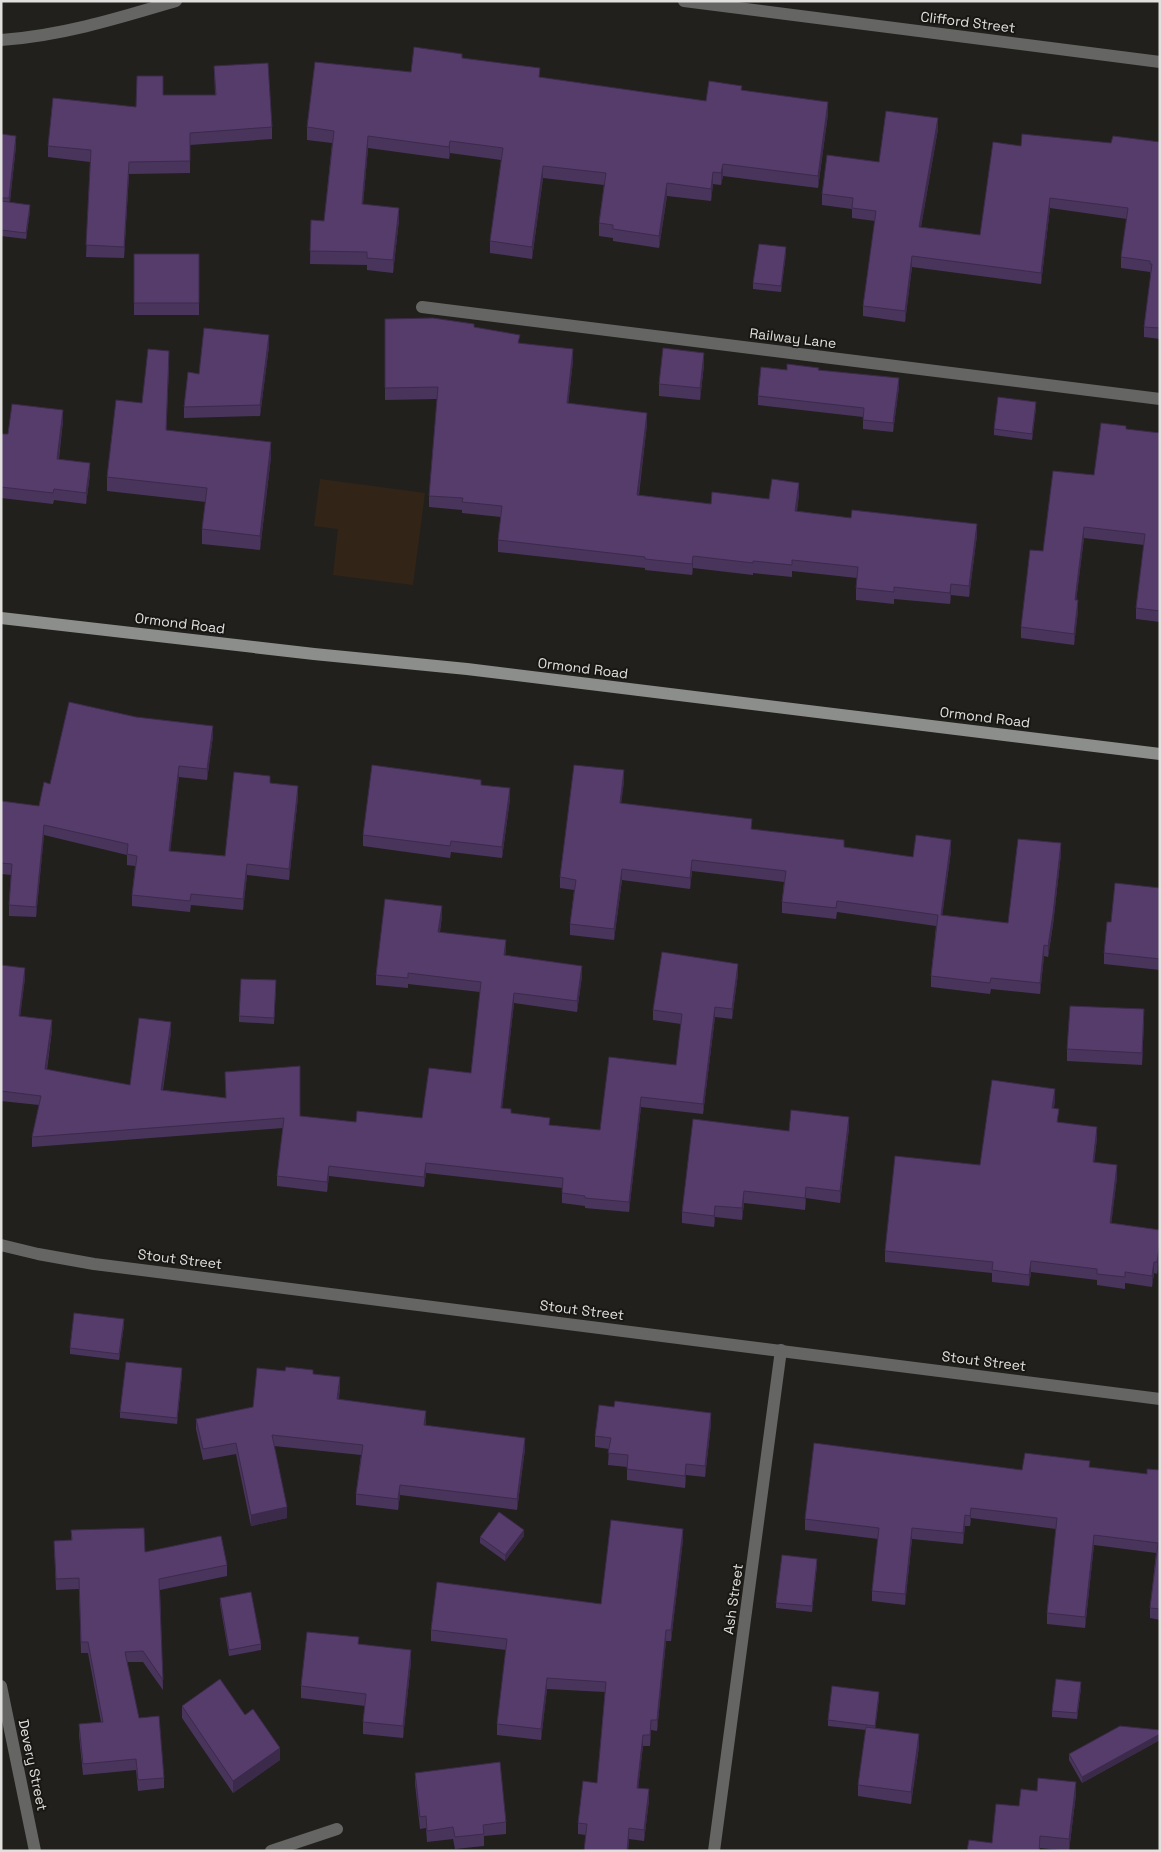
<svg xmlns="http://www.w3.org/2000/svg" width="1161" height="1852" font-family="'Space Grotesk',sans-serif">
<style>
.education{fill:#322518}
.lines{fill:none;stroke-linecap:round;stroke-linejoin:round}
.minor{stroke:#656664;stroke-width:12}
.tertiary{stroke:#656664;stroke-width:12}
.secondary{stroke:#8c8e8b;stroke-width:12}
.wall{fill:#49345c}
.shaded-wall{fill:#3c2a4b}
.building{fill:#553c6b;stroke:#3c2a4b}
.labels{text-anchor:middle;stroke-width:4;stroke-linejoin:round;paint-order:stroke}
.street-label{font-size:14px;fill:#e1e0de;stroke:#181714}
</style>
<rect width="100%" height="100%" fill="#21201d"/>
<path class="education" d="M320 479 425 493 413 585 333 575 338 529 314 526Z"/>
<g class="lines">
<path class="minor" d="M684 1 1160 62
M1 40C61 36 119 18 176 1
M422 307 1160 399
M1 1686 35 1851
M271 1851 337 1829
M714 1851 781 1350"/>
<path class="tertiary" d="M1 1245 38 1254 94 1264 1160 1399"/>
<path class="secondary" d="M1 618 314 654 467 669 1160 754"/>
</g>
<path class="wall" d="M462 58 540 78 706 101 742 90 828 114 818 188 723 176 721 185 713 184 711 201 667 196 659 248 613 241V238L599 236V223L604 185 543 178 532 259 490 253V241L501 160 450 153 449 159 368 148 363 204 399 220 393 273 367 270V265L310 264 311 220 324 221 332 143 307 140V127L411 72Z
M214 66 272 127V139L190 145V173L129 174 124 258 86 257 90 162 48 157V146L163 95H215Z
M938 129 921 227 980 235 1021 146 1160 142V339L1144 337V327L1151 275H1150V272L1121 268V257L1127 219 1050 208 1041 284 912 267 905 322 863 316V306L875 221 852 218V209L822 205V194Z
M1 134 16 146 10 202 30 211 26 239 1 236Z
M786 253 781 292 753 289V283Z
M134 254H199V315H134Z
M385 319 474 327 573 361 568 404 647 424 639 495 711 504 769 499 799 494 797 511 977 535 969 597 951 595 950 604 894 599V604L856 600V588L857 578 792 571V577L753 573V575L693 568 692 575 645 570V568L498 552V540L501 517 462 513V510L429 507V496L437 399 385 400Z
M269 346 260 416 184 418V407Z
M169 365 166 430 271 457 260 550 202 544V529L206 502 107 491V477L142 403Z
M704 365 700 400 659 396V384Z
M819 370 899 387 893 432 863 429V417L758 405V396Z
M1036 408 1032 440 994 435V429Z
M63 421 59 459 90 474 86 504 54 500 53 504 1 498V434H8Z
M1126 430 1160 433V632V622L1136 619V608L1144 545 1084 538 1076 600 1078 611 1074 645 1021 638V627L1043 551 1094 475Z
M213 736 207 780 179 777 170 851 225 856 270 783 298 797 289 880 247 875 243 910 191 905 190 912 132 906V895L135 866 127 865V855L44 835 36 917 9 916V905L11 875 1 874V801L39 806 50 784Z
M624 781 621 803 844 847 913 857 951 851 942 915 1008 923 1061 854 1053 925 1048 957 1044 956 1040 994 991 989 990 994 931 987V976L936 926 837 912 836 919 782 913V902L784 882 692 871 690 889 622 880 614 940 570 935V924L574 890 560 888V877Z
M481 785 510 799 502 858 451 852 450 858 363 846V835Z
M1160 888V970L1104 964V953L1111 922Z
M442 916 440 932 506 950 505 955 582 976 577 1012 514 1003 502 1108 511 1113 550 1125 600 1130 676 1065 681 1024 653 1020V1010L738 974 732 1019 715 1017 703 1114 641 1107 629 1212 585 1208V1206L562 1203V1188L426 1173 424 1187 329 1176 327 1192 277 1186V1176L283 1128 32 1147V1137L39 1105 1 1101V965L25 978 20 1016 52 1030 47 1070 130 1085 171 1032 163 1090 226 1098 225 1072 300 1116 356 1122 422 1118 471 1073 480 992 408 984V988L376 985V975Z
M276 986 274 1024 239 1022V1016Z
M1144 1021 1142 1065 1067 1061V1049Z
M1055 1100 1054 1108 1058 1122 1097 1138 1094 1163 1117 1177 1111 1223 1160 1230V1254L1157 1274 1154 1273 1152 1287 1125 1283V1289L1097 1285V1280L1031 1272 1029 1286 992 1282V1273L885 1262V1251L980 1165Z
M849 1128 840 1203 806 1198 805 1210 744 1203 742 1220 715 1217 714 1227 682 1223V1212L789 1131Z
M124 1325 119 1360 70 1354V1348Z
M182 1374 177 1424 120 1418V1412Z
M313 1374 340 1387 339 1399 426 1421V1426L525 1449 517 1510 400 1495 398 1510 356 1505V1494L361 1455 274 1446 287 1518 251 1526 236 1454 203 1460 196 1429V1419L253 1407Z
M711 1424 705 1477 686 1475 685 1488 627 1480V1467L608 1465 609 1449 595 1447V1436Z
M1090 1468 1147 1474 1160 1470V1620L1150 1618V1608L1156 1553 1094 1545 1085 1628 1047 1624V1613L1056 1529 971 1518 970 1526H965L963 1544 912 1539 905 1605 872 1601V1591L878 1539 805 1530V1519L1022 1470Z
M71 1530 145 1552 227 1565V1576L160 1590 163 1690 143 1662H127L139 1718 164 1778V1788L138 1791 136 1770 83 1775 79 1735V1724L101 1722 88 1653H81L79 1589 56 1590 54 1541 71 1540Z
M524 1536 505 1561 480 1543V1537Z
M683 1540 671 1641H666L657 1731 651 1730 650 1746H643L638 1788 649 1800 644 1841 629 1839 628 1851H584L586 1835 578 1834V1823L597 1783 605 1692 547 1689 541 1740 497 1735V1724L506 1650 431 1641V1630L601 1604Z
M817 1565 812 1612 776 1608V1603Z
M220 1598 261 1644V1650L229 1656 220 1604Z
M359 1644 411 1662 403 1738 363 1734V1722L365 1706 301 1698V1686Z
M1081 1688 1077 1719 1052 1717V1711Z
M879 1698 875 1728 919 1746 911 1804 858 1796V1785L866 1730 828 1726V1720Z
M182 1706 245 1715 280 1760 233 1793 182 1718Z
M1160 1730V1740L1082 1783 1069 1760V1754Z
M415 1773 506 1822V1834L484 1836V1846L455 1849 453 1839 427 1842 426 1828 420 1829 415 1784Z
M1076 1794 1069 1851 1040 1848V1851H967L992 1843 1019 1806Z"/>
<path class="shaded-wall" d="M828 102V114L818 188V176Z
M938 118V129L919 238V227Z
M16 136V146L9 208V198Z
M368 136V148L362 216V204Z
M450 141V153L449 159V147Z
M129 162V174L124 258V247Z
M723 164V176L721 185V173Z
M543 166V178L532 259V247Z
M713 172V184L711 201V189Z
M667 183V196L659 248V236Z
M1050 198V208L1041 284V273Z
M30 205V211L26 239V233Z
M399 208V220L393 273V260Z
M786 247V253L781 292V286Z
M912 256V267L905 322V311Z
M269 335V346L260 416V405Z
M573 349V361L567 415V403Z
M169 351V365L166 444V430Z
M704 353V365L700 400V388Z
M899 378V387L893 432V423Z
M1036 402V408L1032 440V434Z
M63 410V421L57 470V459Z
M647 413V424L637 506V495Z
M271 442V457L260 550V536Z
M90 463V474L86 504V493Z
M799 483V494L795 522V511Z
M977 524V535L969 597V586Z
M1084 527V538L1075 611V600Z
M693 556V568L692 575V564Z
M951 584V595L950 604V593Z
M1078 600V611L1074 645V634Z
M213 726V736L207 780V769Z
M179 766V777L169 862V851Z
M624 770V781L620 814V803Z
M298 786V797L289 880V869Z
M510 788V799L502 858V847Z
M44 825V835L36 917V907Z
M951 840V851L941 926V915Z
M1061 843V854L1053 925 1048 957V946Z
M692 860V871L690 889V878Z
M247 864V875L243 910V899Z
M622 869V880L614 940V929Z
M442 906V916L438 942V932Z
M506 940V950L504 965V955Z
M1044 945V956L1040 994V983Z
M738 964V974L732 1019V1009Z
M582 966V976L577 1012V1001Z
M25 968V978L19 1026V1016Z
M514 993V1003L501 1118V1108Z
M715 1007V1017L703 1114V1104Z
M1144 1009V1021L1142 1065V1053Z
M52 1020V1030L45 1079V1069Z
M171 1022V1032L161 1100V1090Z
M1055 1089V1100L1052 1119V1108Z
M641 1097V1107L629 1212V1202Z
M849 1117V1128L840 1203V1191Z
M1097 1127V1138L1093 1174V1162Z
M426 1163V1173L424 1187V1177Z
M1117 1165V1177L1110 1235V1223Z
M329 1166V1176L327 1192V1182Z
M806 1187V1198L805 1210V1198Z
M744 1191V1203L742 1220V1208Z
M715 1206V1217L714 1227V1216Z
M1160 1242V1254L1157 1274V1262Z
M1031 1261V1272L1029 1286V1275Z
M1154 1262V1273L1152 1287V1276Z
M124 1319V1325L119 1360V1354Z
M182 1368V1374L177 1424V1418Z
M340 1377V1387L337 1410V1399Z
M426 1411V1421L424 1436V1425Z
M711 1413V1424L705 1477V1466Z
M525 1438V1449L517 1510V1499Z
M686 1464V1475L685 1488V1476Z
M400 1485V1495L398 1510V1499Z
M287 1507V1518L251 1526V1515Z
M971 1508V1518L970 1526V1516Z
M965 1515V1526L963 1544V1533Z
M912 1528V1539L905 1605V1594Z
M683 1529V1540L671 1641V1630Z
M524 1530V1536L505 1561V1555Z
M1094 1535V1545L1085 1628V1617Z
M817 1559V1565L812 1612V1606Z
M666 1630V1641L657 1731V1720Z
M411 1650V1662L403 1738V1726Z
M547 1678V1689L541 1740V1729Z
M1081 1682V1688L1077 1719V1713Z
M879 1692V1698L875 1732V1726Z
M651 1720V1730L650 1746V1735Z
M919 1734V1746L911 1804V1792Z
M1160 1734V1740L1082 1783V1777Z
M643 1735V1746L637 1799V1788Z
M280 1748V1760L233 1793V1781Z
M1076 1782V1794L1069 1851V1839Z
M649 1789V1800L644 1841V1830Z
M629 1828V1839L628 1851H627Z"/>
<path class="building" d="M414 47 462 54V58L540 68 539 77 706 101 709 81 742 86 741 90 828 102 818 176 723 164 721 173 713 172 711 189 667 183 659 236 613 229V225L599 223 606 173 543 166 532 247 490 241 503 148 450 141 449 147 368 136 362 204 399 208 393 260 367 258V252L310 251 311 220 324 221 334 131 307 127 315 62 411 72Z
M268 63 272 127 190 133V161L129 162 124 247 86 245 91 150 48 146 53 98 136 107 137 76H163V95H216L214 66Z
M886 111 938 118 919 227 980 235 993 142 1021 146 1022 134 1111 143 1113 136 1160 142V328L1144 327 1152 264H1150V261L1121 257 1128 208 1050 198 1041 273 912 256 905 311 863 306 876 211 852 208 853 198 822 194 827 155 879 162Z
M1 134 16 136 9 198H1Z
M1 201 30 205 26 233 1 230Z
M759 244 786 247 781 286 753 283Z
M134 254H199V303H134Z
M433 318 474 324V327L520 335 518 343 573 349 567 403 647 413 637 495 711 504 712 492 769 499 772 479 799 483 795 511 851 518 852 510 977 524 969 586 951 584 950 593 894 587V592L856 588 858 567 792 560V565L753 561V563L693 556 692 564 645 559V557L498 540 502 506 462 502 463 498 429 496 438 387 385 388V319Z
M204 328 269 335 260 405 184 407 188 372 199 374Z
M663 348 704 353 700 388 659 384Z
M148 349 169 351 166 430 271 442 260 536 202 529 207 488 107 477 116 400 142 403Z
M787 364 819 368 818 370 899 378 893 423 863 420 864 408 758 396 761 367 787 370Z
M998 397 1036 402 1032 434 994 429Z
M12 404 63 410 57 459 90 463 86 493 54 489 53 493 1 487V434H8Z
M1101 423 1126 426V429L1160 433V611L1136 608 1145 534 1084 527 1075 600H1078L1074 634 1021 627 1030 550 1043 551 1053 471 1094 475Z
M69 702 136 717 213 726 207 769 179 766 169 851 225 856 234 772 270 776V783L298 786 289 869 247 864 243 899 191 894 190 901 132 895 137 856 127 854 128 844 44 825 36 907 9 905 12 864 1 863V801L39 806 44 782 50 784Z
M372 765 481 780V785L510 788 502 847 451 841 450 846 363 835Z
M574 765 624 770 620 803 752 819 751 829 844 840V847L913 857 916 835 951 840 941 915 1008 923 1018 839 1061 843 1053 914 1048 946 1044 945 1040 983 991 978 990 983 931 976 938 915 837 901 836 908 782 902 786 871 692 860 690 878 622 869 614 929 570 924 576 880 560 877Z
M1115 883 1160 888V959L1104 953 1107 922H1111Z
M385 899 442 906 438 932 506 940 504 955 582 966 577 1001 514 993 501 1108 511 1109V1113L550 1118 549 1125 600 1130 609 1057 676 1065 682 1014 653 1010 662 952 738 964 732 1009 715 1007 703 1104 641 1097 629 1202 585 1198V1196L562 1193 563 1178 426 1163 424 1177 329 1166 327 1182 277 1176 284 1118 32 1137 41 1096 1 1091V965L25 968 19 1016 52 1020 45 1069 130 1085 139 1018 171 1022 161 1090 226 1098 225 1072 300 1066V1116L356 1122 357 1111 422 1118 429 1068 471 1073 481 982 408 973V978L376 975Z
M241 979 276 980 274 1018 239 1016Z
M1070 1006 1144 1009 1142 1053 1067 1049Z
M992 1080 1055 1089 1052 1108 1059 1109 1057 1122 1097 1127 1093 1162 1117 1165 1110 1223 1160 1230V1242L1157 1262H1154L1152 1276 1125 1272V1277L1097 1274V1269L1031 1261 1029 1275 992 1270 993 1262 885 1251 895 1156 980 1165Z
M791 1110 849 1117 840 1191 806 1187 805 1198 744 1191 742 1208 715 1206 714 1216 682 1212 693 1119 789 1131Z
M74 1313 124 1319 119 1354 70 1348Z
M126 1362 182 1368 177 1418 120 1412Z
M286 1367 313 1370V1374L340 1377 337 1399 426 1411 424 1425 525 1438 517 1499 400 1485 398 1499 356 1494 363 1445 272 1435 287 1507 251 1515 236 1443 203 1449 196 1419 253 1407 257 1368 285 1371Z
M615 1401 711 1413 705 1466 686 1464 685 1476 627 1469 628 1455 608 1453 611 1438 595 1436 599 1405 614 1407Z
M814 1443 1022 1470 1025 1453 1090 1461 1089 1467 1147 1474V1469L1160 1470V1609L1150 1608 1158 1543 1094 1535 1085 1617 1047 1613 1057 1518 971 1508 970 1516 965 1515 963 1533 912 1528 905 1594 872 1591 879 1528 805 1519Z
M499 1512 524 1530 505 1555 480 1537Z
M611 1520 683 1529 671 1630H666L657 1720H651L650 1735H643L637 1788 649 1789 644 1830 629 1828 627 1851H584L587 1824 578 1823 583 1781 597 1783 606 1682 547 1678 541 1729 497 1724 507 1639 431 1630 437 1582 601 1604Z
M144 1528 145 1552 221 1536 227 1565 159 1579 163 1680 143 1651 125 1652 139 1718 159 1716 164 1778 138 1780 136 1759 83 1764 79 1724 103 1722 88 1642H81L79 1578 56 1579 54 1541 72 1540 71 1530Z
M782 1555 817 1559 812 1606 776 1603Z
M251 1592 261 1644 229 1650 220 1598Z
M307 1632 359 1637 358 1644 411 1650 403 1726 363 1722 366 1694 301 1686Z
M220 1679 245 1715 253 1709 280 1748 233 1781 182 1706Z
M1056 1679 1081 1682 1077 1713 1052 1711Z
M832 1686 879 1692 875 1726 828 1720Z
M1120 1726 1160 1730V1734L1082 1777 1069 1754Z
M866 1727 919 1734 911 1792 858 1785Z
M500 1762 506 1822 483 1825 484 1834 455 1837 453 1827 427 1831 426 1816 420 1817 415 1773Z
M1038 1778 1076 1782 1069 1839 1040 1836 1039 1851H967L969 1840 992 1843 996 1804 1019 1806 1021 1789 1037 1791Z"/>
<g class="labels">
<g class="street-label">
<text transform="translate(968 22) rotate(7)" y="5">Clifford Street</text>
<text transform="translate(793 338) rotate(7)" y="5">Railway Lane</text>
<text transform="translate(180 623) rotate(7)" y="5">Ormond Road</text>
<text transform="translate(583 668) rotate(7)" y="5">Ormond Road</text>
<text transform="translate(985 717) rotate(7)" y="5">Ormond Road</text>
<text transform="translate(180 1259) rotate(7)" y="5">Stout Street</text>
<text transform="translate(582 1310) rotate(7)" y="5">Stout Street</text>
<text transform="translate(984 1361) rotate(7)" y="5">Stout Street</text>
<text transform="translate(733 1599) rotate(-82)" y="5">Ash Street</text>
<text transform="translate(33 1765) rotate(78)" y="5">Devery Street</text>
</g>
</g>
<rect width="1161" height="1852" fill="none" stroke="#e1e0de" stroke-width="5"/>
</svg>
